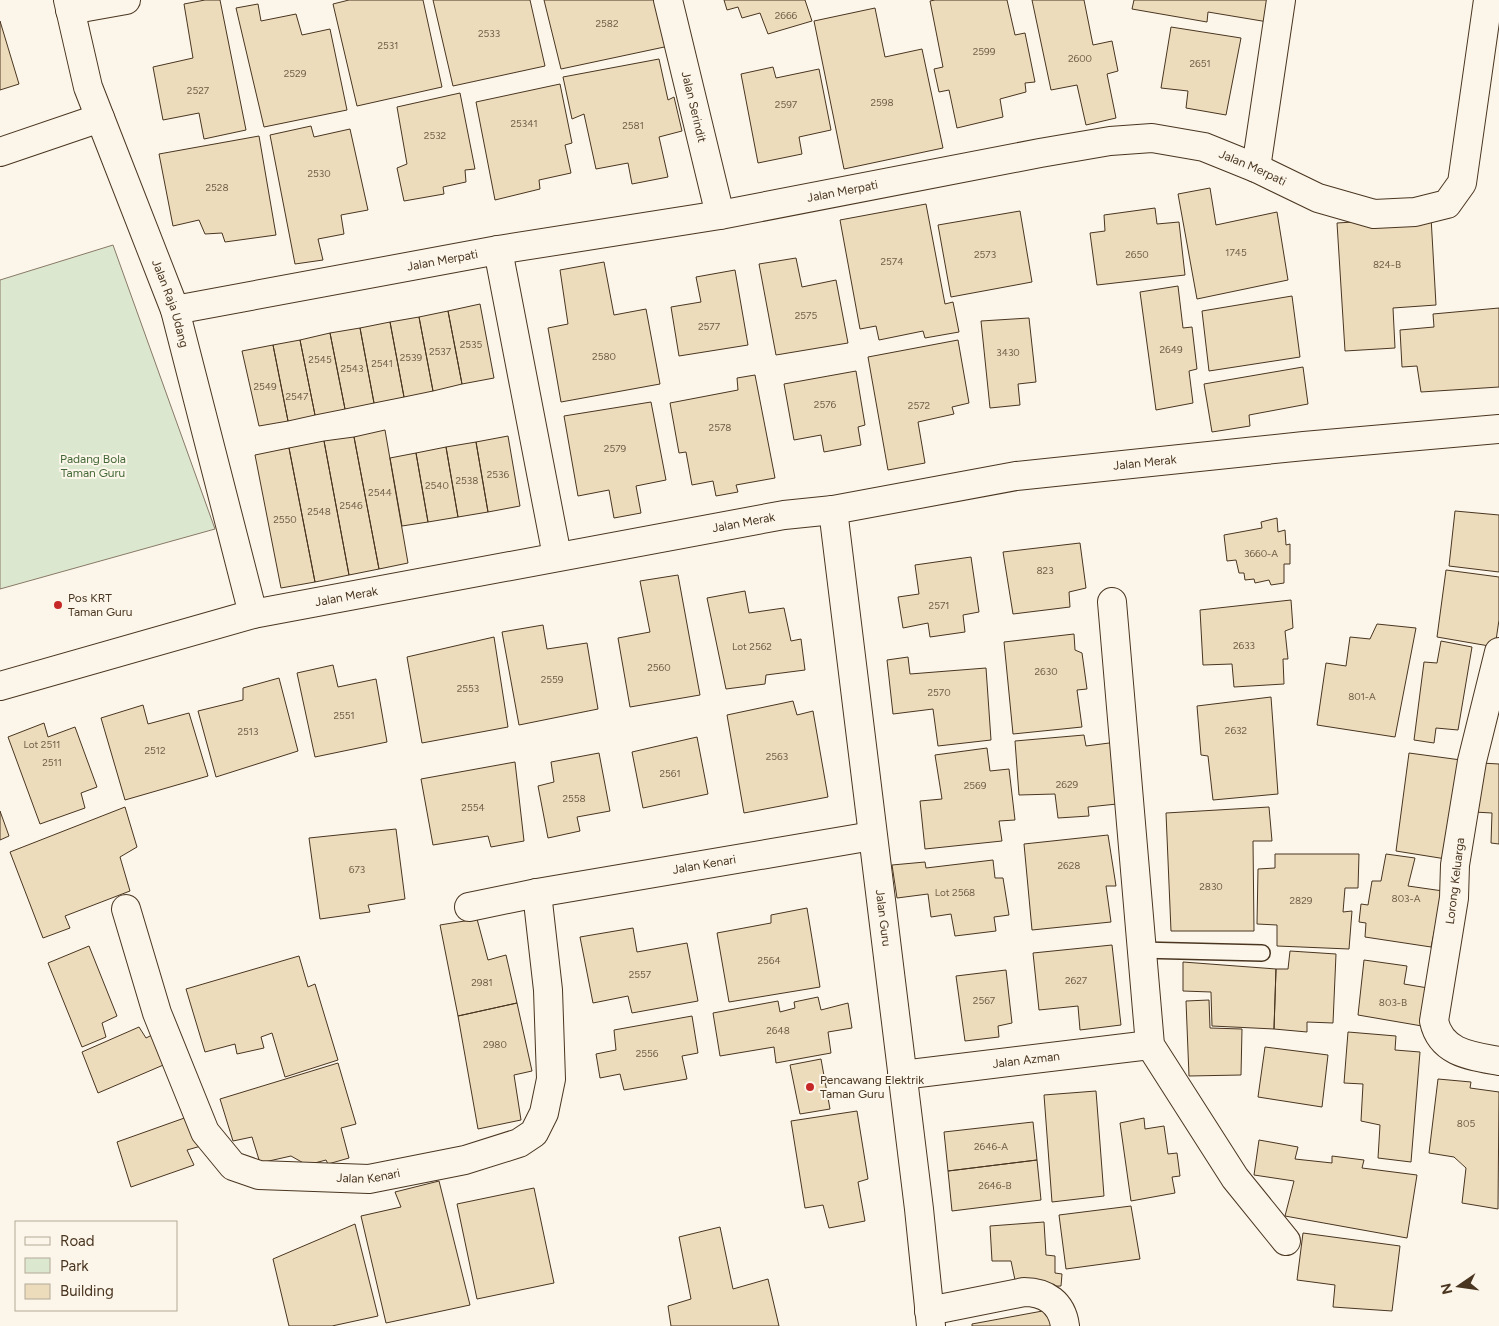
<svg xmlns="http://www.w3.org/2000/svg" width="1499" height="1326" font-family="Figtree,sans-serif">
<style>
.green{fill:#dce7d0;stroke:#887966}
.building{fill:#ecdcbc;stroke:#4a3520}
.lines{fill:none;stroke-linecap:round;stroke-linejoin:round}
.service-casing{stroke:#4a3520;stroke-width:18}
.minor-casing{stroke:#4a3520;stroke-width:30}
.tertiary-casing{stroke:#4a3520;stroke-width:30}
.service{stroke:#fbf6e9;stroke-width:15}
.minor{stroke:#fbf6e9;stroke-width:28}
.tertiary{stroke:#fbf6e9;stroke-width:28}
.poi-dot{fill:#c62828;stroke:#fbf6e9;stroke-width:2}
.labels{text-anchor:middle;stroke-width:4;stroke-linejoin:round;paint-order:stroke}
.number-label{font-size:10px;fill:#725f47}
.street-label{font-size:12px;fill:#4a3520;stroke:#fbf6e9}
.park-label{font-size:12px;fill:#436837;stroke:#fbf6e9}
.poi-label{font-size:12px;fill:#4a3520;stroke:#fbf6e9;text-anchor:start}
</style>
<rect width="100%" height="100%" fill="#fbf6e9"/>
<path class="green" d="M113 245 215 529 0 589V280Z"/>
<path class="building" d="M205 0H220L246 130 204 139 199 113 163 120 153 67 193 58 184 4Z
M349 0H423L442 87 357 106 333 4Z
M433 0H530L545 66 453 86Z
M544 0H658L669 46 561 69Z
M724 0H805L812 21 768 34 760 13 742 18 738 7 727 10Z
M935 0H1007L1015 35 1025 33 1035 82 1025 83 1026 92 1000 99 1003 117 957 128 949 90 939 92 934 69 943 67 930 1Z
M1032 0H1084L1093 45 1112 41 1118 71 1107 74 1116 118 1086 125 1077 85 1051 90Z
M1134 0H1277L1274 23 1208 12 1207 22 1132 9Z
M258 4 261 21 296 14 302 35 330 29 347 110 264 127 236 8Z
M875 8 885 57 922 49 943 148 844 169 814 21Z
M0 21 19 84 0 90Z
M1171 27 1241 38 1226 115 1186 108 1188 91 1161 88Z
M659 59 668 100 674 97 682 131 659 137 668 177 632 184 628 163 596 169 584 114 572 119 563 77Z
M773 67 776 78 819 69 831 130 799 137 802 154 758 163 741 74Z
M560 84 572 143 565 145 571 173 539 180 540 189 495 200 476 102Z
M460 93 475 169 465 170 466 182 443 187 444 194 404 201 397 168 407 164 397 107Z
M311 126 314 137 350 129 368 210 341 215 344 234 318 239 323 260 295 264 270 135Z
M259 136 276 235 225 242 222 233 205 234 199 220 173 226 159 154Z
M1210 188 1216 225 1277 212 1288 280 1197 299 1178 194Z
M926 204 945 304 953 302 959 332 925 338 923 331 879 340 876 326 860 329 840 220Z
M1155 208 1157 224 1179 222 1185 275 1097 285 1090 233 1105 231 1104 215Z
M1020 211 1032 282 951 297 938 225Z
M1431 217 1436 305 1393 308 1395 348 1345 351 1337 223Z
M796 258 802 287 836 280 848 343 776 355 759 264Z
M604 262 614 315 646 309 660 384 561 402 548 328 568 324 560 270Z
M735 270 748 345 679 356 671 307 701 302 696 277Z
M1178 286 1183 328 1192 327 1197 369 1189 371 1193 403 1156 410 1140 292Z
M1292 296 1300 357 1209 371 1202 311Z
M480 304 494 378 462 384 448 311Z
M1499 308V387L1421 392 1417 366 1402 367 1400 330 1434 327 1433 314Z
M448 311 462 384 433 391 419 317Z
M419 317 433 391 404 397 390 322Z
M1029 318 1036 382 1018 384 1020 405 990 408 981 321Z
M390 322 404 397 374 403 360 328Z
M360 328 374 403 345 409 330 333Z
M330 333 345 409 315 415 300 340Z
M300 340 315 415 288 421 273 345Z
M958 340 969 403 952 407 954 414 918 422 925 463 888 470 868 357Z
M273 345 288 421 259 426 242 351Z
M1303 367 1308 404 1249 415 1250 426 1212 432 1204 384Z
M856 371 865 425 858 427 861 445 824 452 821 435 794 440 784 384Z
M755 375 775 478 736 485 738 492 716 496 713 481 692 485 686 452 679 453 670 403 738 390 737 378Z
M651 402 666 480 636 486 641 513 614 518 609 490 578 496 564 416Z
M385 430 408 563 379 569 354 437Z
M508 436 520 506 488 512 476 442Z
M354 437 379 569 349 575 324 441Z
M324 441 349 575 315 582 289 448Z
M476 442 488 512 458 517 446 447Z
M446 447 458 517 428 522 416 453Z
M289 448 315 582 281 588 255 455Z
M416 453 428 522 402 526 390 458Z
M1455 511 1499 515V572L1449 566Z
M1277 518 1278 532 1285 530 1286 545 1290 544V564H1284V583L1271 585 1269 580 1255 583 1254 579 1245 580 1244 573H1239L1236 560 1227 561 1224 535 1262 528 1261 522Z
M1080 543 1086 588 1069 592 1070 607 1013 614 1003 552Z
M971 557 979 612 963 615 965 632 930 637 928 623 903 628 898 597 919 594 915 565Z
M1446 570 1499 577V620L1495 647 1437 637Z
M678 575 700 695 630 707 618 638 650 632 640 581Z
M745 591 749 613 784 608 791 641 801 639 805 670 766 675 765 684 726 689 707 598Z
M1291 600 1293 628 1285 631 1288 659H1283L1284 684 1234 687 1232 664 1203 665 1200 610Z
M1377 624 1416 628 1395 737 1317 725 1326 663 1346 666 1350 637 1370 639Z
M543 625 547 649 587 643 598 709 519 725 502 632Z
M1074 634 1075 650 1082 653 1087 689 1077 690 1082 727 1013 734 1004 642Z
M494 637 508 727 422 743 407 657Z
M1441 641 1472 647 1458 730 1436 728 1434 743 1414 740 1424 662 1437 663Z
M908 657 910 674 986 668 991 740 938 746 933 709 893 714 887 660Z
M333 665 338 687 376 679 387 742 315 757 297 673Z
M279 678 298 751 216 777 198 711 243 700V688Z
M1271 697 1278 794 1213 800 1208 756 1201 755 1197 706Z
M793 701 797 715 813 711 828 797 744 813 727 715Z
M143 705 148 724 189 713 208 776 125 800 101 718Z
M44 723 48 737 75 727 97 787 81 793 85 808 40 824 8 737Z
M1084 735 1086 746 1117 742V804L1088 807 1089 816 1058 818 1055 794 1019 795 1015 741Z
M697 737 708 794 643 808 632 752Z
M987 748 990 771 1009 769 1015 820 999 821 1002 841 925 849 920 801 942 799 935 755Z
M599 753 610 811 577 817 580 831 548 838 538 786 554 782 551 762Z
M1409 753 1461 760 1446 859 1396 851Z
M515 762 524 841 491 847 488 836 433 845 421 779Z
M1481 763 1499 764V844L1491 843 1492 813 1474 812Z
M125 807 137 847 120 857 130 891 65 916 70 928 43 938 10 852Z
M1269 807 1272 841H1253L1254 931H1171L1166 813Z
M0 811 9 836 0 840Z
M396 829 405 899 368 905 370 912 320 919 309 838Z
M1108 835 1116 886H1106L1111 922 1032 930 1024 844Z
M1275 854H1359L1358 888H1345L1343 912 1352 911 1349 949 1277 946V925L1257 924 1258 869 1275 868Z
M1386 854 1415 858 1408 886 1443 891 1431 947 1365 937 1366 923 1359 922 1361 904 1368 905 1372 881H1381Z
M993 860 995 878H1003L1009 915 994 917 996 931 955 936 951 914 931 917 928 894 897 898 892 865 925 862 926 868Z
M807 908 820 987 729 1002 717 933 771 923V915Z
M477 919 488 960 506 955 517 1003 458 1016 440 925Z
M633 928 637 952 687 943 698 1001 632 1013 628 996 593 1003 580 937Z
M1112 945 1121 1025 1080 1030 1078 1006 1039 1010 1033 953Z
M89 946 117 1016 102 1023 106 1037 82 1047 48 963Z
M1290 951 1336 954 1333 1023 1307 1022V1032L1274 1029 1276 969H1288Z
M299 956 308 987 315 984 338 1060 285 1077 272 1033 261 1037 264 1048 237 1054 235 1044 205 1052 186 989Z
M1364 960 1407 966 1404 984 1428 988 1422 1026 1358 1015Z
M1183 962 1276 969 1274 1029 1212 1026 1211 992 1183 991Z
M1006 970 1012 1023 998 1026 999 1037 965 1041 956 976Z
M818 997 821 1010 848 1003 852 1028 828 1032 831 1053 776 1063 774 1047 720 1056 713 1013 778 1001 780 1012 795 1008 794 1002Z
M1209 1000 1210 1028 1242 1029 1241 1075 1189 1076 1186 1001Z
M517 1003 532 1071 514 1075 521 1120 478 1129 458 1016Z
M692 1016 698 1053 682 1056 687 1079 624 1090 620 1074 600 1078 596 1054 616 1050 614 1030Z
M139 1027 146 1038 156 1033 168 1063 98 1093 82 1052Z
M1348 1032 1396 1036 1395 1050 1420 1052 1411 1162 1378 1158 1380 1125 1361 1121 1363 1084 1344 1083Z
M1265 1047 1328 1055 1322 1107 1258 1097Z
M821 1059 830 1109 800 1114 790 1065Z
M338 1063 356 1124 341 1128 349 1158 328 1164 326 1160 307 1165 291 1156 260 1163 252 1137 233 1141 220 1099Z
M1438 1079 1471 1082 1470 1088 1499 1092 1498 1209 1462 1203 1466 1168 1454 1157 1429 1153Z
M1096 1091 1104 1196 1052 1202 1044 1095Z
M857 1111 868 1179 858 1182 865 1221 829 1228 823 1205 805 1208 791 1121Z
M190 1116 201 1146 187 1150 194 1165 131 1187 117 1142Z
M1144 1118 1145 1129 1164 1126 1168 1154 1177 1153 1180 1176 1172 1177 1175 1193 1131 1201 1120 1123Z
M1033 1122 1037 1160 948 1171 944 1132Z
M1259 1140 1298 1147 1295 1159 1332 1163V1156L1364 1160 1362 1168 1417 1175 1407 1238 1285 1216 1294 1181 1254 1175Z
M1037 1160 1041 1200 952 1211 948 1171Z
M439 1181 470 1305 386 1323 361 1216 401 1207 395 1192Z
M534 1188 554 1283 477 1299 457 1204Z
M1131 1206 1140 1259 1066 1269 1059 1215Z
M1044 1222 1046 1255 1055 1256V1273L1062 1274 1061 1286 1033 1287 1015 1280 1011 1261H992L990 1226Z
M355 1224 378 1316 332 1326H289L273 1259Z
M720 1227 733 1289 768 1279 779 1326H671L668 1306 691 1299 679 1237Z
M1303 1233 1400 1246 1392 1311 1333 1307 1335 1285 1297 1280Z
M1048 1310 1051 1326H972V1324Z"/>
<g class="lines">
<g class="service-casing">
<path id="service" d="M1140 950 1262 953"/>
</g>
<g class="minor-casing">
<g id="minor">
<path id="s1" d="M68 0 88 87 175 310 253 614"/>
<path id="s2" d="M668 0 720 215"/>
<path d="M70 10 126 0"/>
<path d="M0 152 100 118"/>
<path d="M1256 168 1281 0"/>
<path d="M498 250 557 556"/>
<path id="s3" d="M175 310 498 250 720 215 1040 153 1110 141 1152 138 1204 147 1256 168 1318 198 1374 214 1415 212 1447 204 1462 183 1488 0"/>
<path id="s4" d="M833 510 919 1209 931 1326"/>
<path d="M1112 602 1150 1045 1235 1178 1286 1241"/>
<path d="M1499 652 1472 761 1455 865 1454 898 1434 1021C1441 1053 1471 1056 1499 1061"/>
<path id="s5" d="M469 907 537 893 872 836"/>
<path id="s6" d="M126 909 157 1013 205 1132 233 1166 259 1175 369 1179 465 1160 519 1143 534 1133 544 1113 551 1079 548 990 537 893"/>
<path id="s7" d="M902 1075 1150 1045"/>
<path d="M929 1311 1024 1292C1046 1292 1062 1303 1065 1326"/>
</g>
</g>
<g class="tertiary-casing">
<g id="tertiary">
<path id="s8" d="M0 686 253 614 784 515 833 510 1016 476 1304 446 1499 429"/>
</g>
</g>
<use href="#service" class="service"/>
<use href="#minor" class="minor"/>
<use href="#tertiary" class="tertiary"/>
</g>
<g class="poi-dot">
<circle cx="58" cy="605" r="5"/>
<circle cx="810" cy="1087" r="5"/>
</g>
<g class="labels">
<g class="number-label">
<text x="786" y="19">2666</text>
<text x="607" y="27">2582</text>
<text x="489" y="37">2533</text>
<text x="388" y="49">2531</text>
<text x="984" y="55">2599</text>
<text x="1080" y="62">2600</text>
<text x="1200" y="67">2651</text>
<text x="295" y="77">2529</text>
<text x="198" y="94">2527</text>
<text x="882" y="106">2598</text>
<text x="786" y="108">2597</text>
<text x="524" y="127">25341</text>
<text x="633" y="129">2581</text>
<text x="435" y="139">2532</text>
<text x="319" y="177">2530</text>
<text x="217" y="191">2528</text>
<text x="1236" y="256">1745</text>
<text x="985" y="258">2573</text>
<text x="1137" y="258">2650</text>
<text x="892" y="265">2574</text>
<text x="1387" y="268">824-B</text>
<text x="806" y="319">2575</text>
<text x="709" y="330">2577</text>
<text x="471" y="348">2535</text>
<text x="1171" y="353">2649</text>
<text x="440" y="355">2537</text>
<text x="1008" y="356">3430</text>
<text x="604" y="360">2580</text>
<text x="411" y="361">2539</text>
<text x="320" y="363">2545</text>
<text x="382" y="367">2541</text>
<text x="352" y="372">2543</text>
<text x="265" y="390">2549</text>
<text x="297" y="400">2547</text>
<text x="825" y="408">2576</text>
<text x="919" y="409">2572</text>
<text x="720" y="431">2578</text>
<text x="615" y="452">2579</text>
<text x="498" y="478">2536</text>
<text x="467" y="484">2538</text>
<text x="437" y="489">2540</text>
<text x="380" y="496">2544</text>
<text x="351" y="509">2546</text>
<text x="319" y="515">2548</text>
<text x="285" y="523">2550</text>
<text x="1261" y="557">3660-A</text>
<text x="1045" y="574">823</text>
<text x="939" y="609">2571</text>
<text x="1244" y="649">2633</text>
<text x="752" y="650">Lot 2562</text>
<text x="659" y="671">2560</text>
<text x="1046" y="675">2630</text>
<text x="552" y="683">2559</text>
<text x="468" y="692">2553</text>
<text x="939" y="696">2570</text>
<text x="1362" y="700">801-A</text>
<text x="344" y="719">2551</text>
<text x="1236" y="734">2632</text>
<text x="248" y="735">2513</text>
<text x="42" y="748">Lot 2511</text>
<text x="155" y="754">2512</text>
<text x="777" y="760">2563</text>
<text x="52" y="766">2511</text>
<text x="670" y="777">2561</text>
<text x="1067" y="788">2629</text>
<text x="975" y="789">2569</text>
<text x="574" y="802">2558</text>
<text x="473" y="811">2554</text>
<text x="1069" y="869">2628</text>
<text x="357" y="873">673</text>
<text x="1211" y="890">2830</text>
<text x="955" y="896">Lot 2568</text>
<text x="1406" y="902">803-A</text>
<text x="1301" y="904">2829</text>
<text x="769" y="964">2564</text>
<text x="640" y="978">2557</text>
<text x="1076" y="984">2627</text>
<text x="482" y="986">2981</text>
<text x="984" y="1004">2567</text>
<text x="1393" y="1006">803-B</text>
<text x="778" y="1034">2648</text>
<text x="495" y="1048">2980</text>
<text x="647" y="1057">2556</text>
<text x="1466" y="1127">805</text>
<text x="991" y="1150">2646-A</text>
<text x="995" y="1189">2646-B</text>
</g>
<g class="street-label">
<text dy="4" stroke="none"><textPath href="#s2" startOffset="110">Jalan Serindit</textPath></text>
<text dy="4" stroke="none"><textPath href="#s3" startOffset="1098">Jalan Merpati</textPath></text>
<text dy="4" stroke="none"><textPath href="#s3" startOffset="678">Jalan Merpati</textPath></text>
<text dy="4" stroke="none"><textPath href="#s3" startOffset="272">Jalan Merpati</textPath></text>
<text dy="4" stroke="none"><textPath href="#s1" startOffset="321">Jalan Raja Udang</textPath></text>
<text dy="4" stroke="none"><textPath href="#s8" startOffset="1168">Jalan Merak</textPath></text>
<text dy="4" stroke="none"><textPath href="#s8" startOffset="762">Jalan Merak</textPath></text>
<text dy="4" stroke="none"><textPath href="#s8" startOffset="358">Jalan Merak</textPath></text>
<text dy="4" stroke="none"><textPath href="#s5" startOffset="239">Jalan Kenari</textPath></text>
<text transform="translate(1455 881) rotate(-83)" y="4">Lorong Keluarga</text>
<text dy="4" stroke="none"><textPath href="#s4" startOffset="411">Jalan Guru</textPath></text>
<text dy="4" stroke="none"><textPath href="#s7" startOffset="125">Jalan Azman</textPath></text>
<text dy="4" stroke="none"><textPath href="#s6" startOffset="418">Jalan Kenari</textPath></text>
</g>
<g class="park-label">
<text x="93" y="463">Padang Bola<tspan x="93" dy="14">Taman Guru</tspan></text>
</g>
<g class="poi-label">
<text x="68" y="602">Pos KRT<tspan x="68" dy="14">Taman Guru</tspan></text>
<text x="820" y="1084">Pencawang Elektrik<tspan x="820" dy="14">Taman Guru</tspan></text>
</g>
</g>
<rect x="15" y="1221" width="162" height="90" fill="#fbf6e9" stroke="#b4a999"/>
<rect x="25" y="1237" width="25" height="8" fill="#fbf6e9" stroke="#b4a999"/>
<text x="60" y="1246" font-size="15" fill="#4a3520">Road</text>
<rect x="25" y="1258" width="25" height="15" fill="#dce7d0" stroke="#b4a999"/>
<text x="60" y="1271" font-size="15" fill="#4a3520">Park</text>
<rect x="25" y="1284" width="25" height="15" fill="#ecdcbc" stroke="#b4a999"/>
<text x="60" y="1296" font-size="15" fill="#4a3520">Building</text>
<g transform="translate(1459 1286) rotate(257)" stroke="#fbf6e9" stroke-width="4" paint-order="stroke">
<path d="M0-4L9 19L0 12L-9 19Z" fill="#4a3520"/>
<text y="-8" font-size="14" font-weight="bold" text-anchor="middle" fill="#4a3520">N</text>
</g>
</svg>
